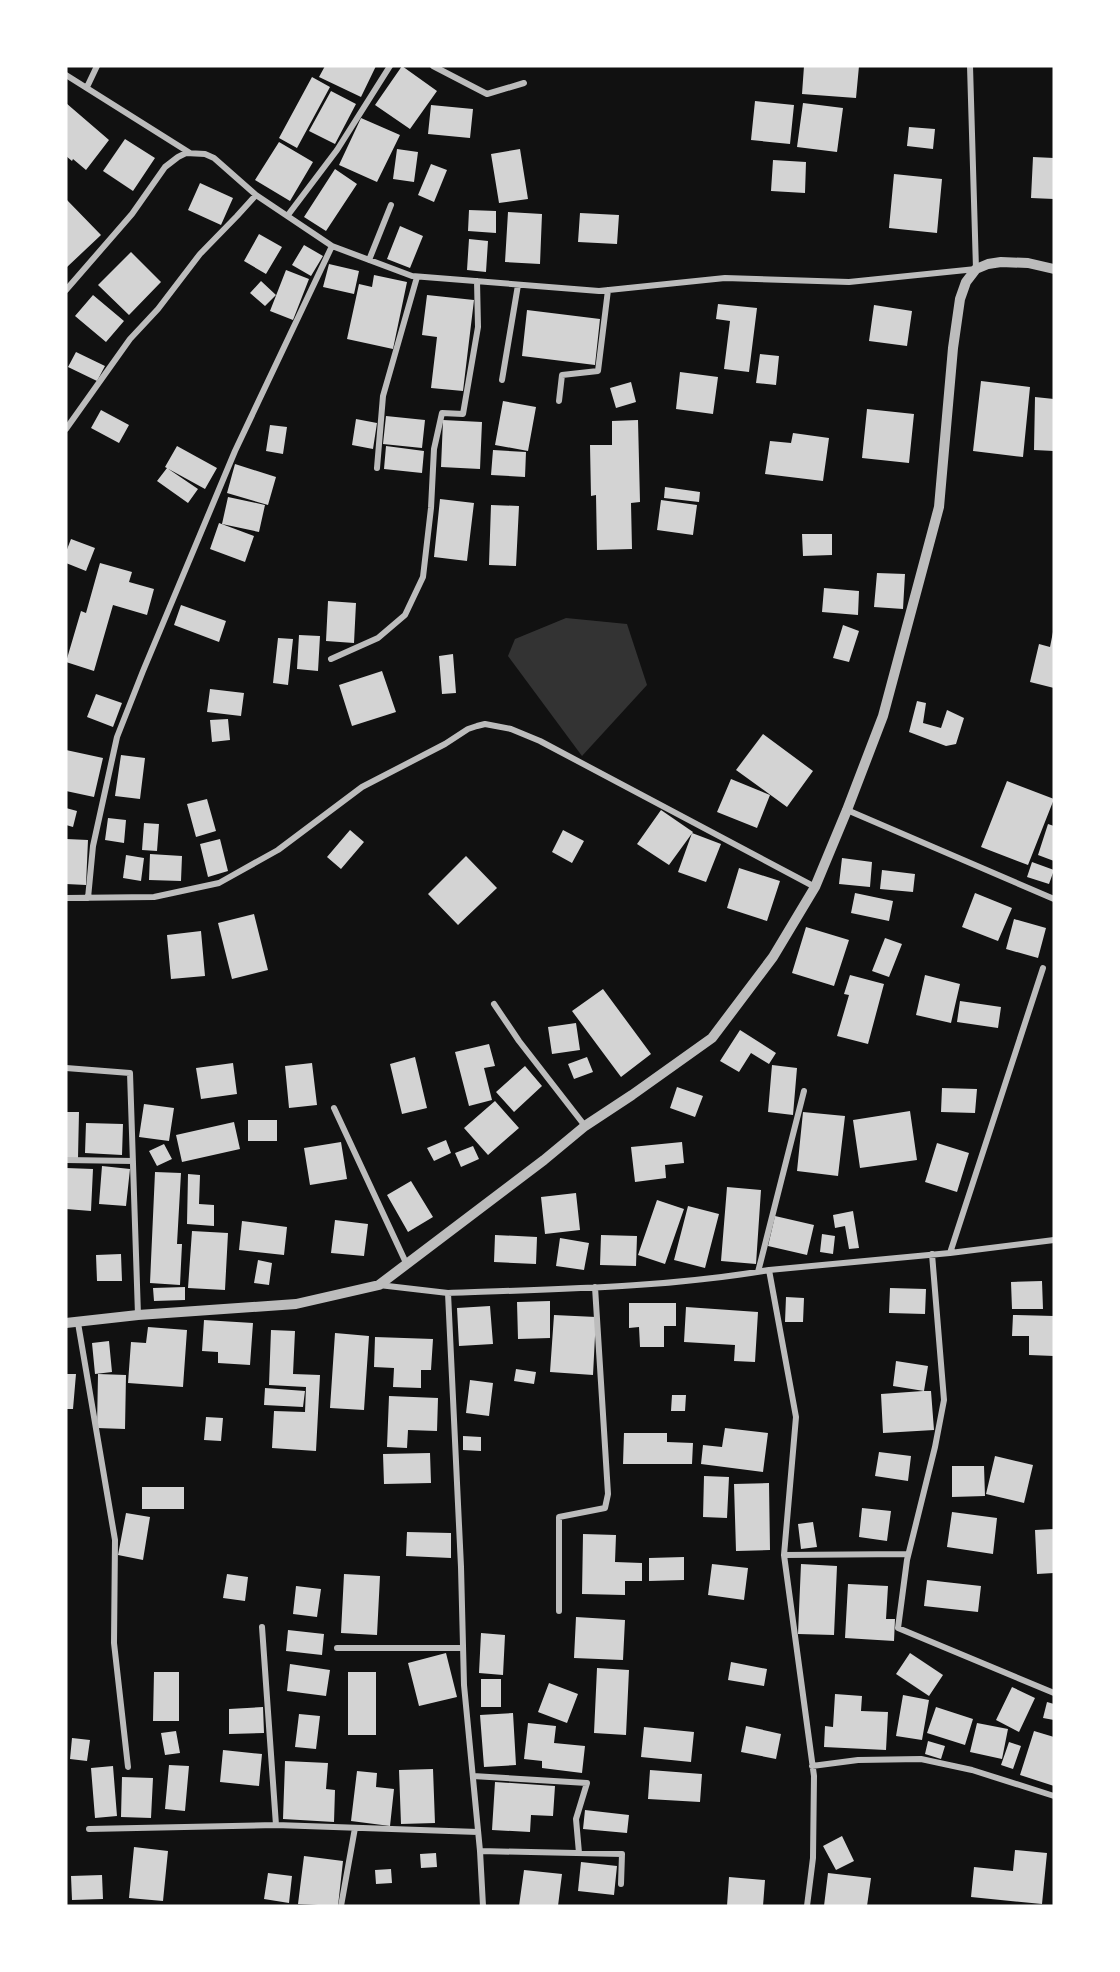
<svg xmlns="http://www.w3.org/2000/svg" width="1120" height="1972" font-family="Ubuntu,sans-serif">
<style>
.water{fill:#333}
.building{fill:#d3d3d3}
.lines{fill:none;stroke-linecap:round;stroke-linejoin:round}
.minor{stroke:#bcbcbc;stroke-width:6}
.tertiary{stroke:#bcbcbc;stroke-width:10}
</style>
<rect width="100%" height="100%" fill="#111"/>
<path class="water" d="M566 618 627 624 647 685 582 756 508 656 515 639Z"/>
<path class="building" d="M325 66H376L361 97 319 77Z
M402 66 437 91 410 129 375 105Z
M804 66H859L856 98 802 94Z
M312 77 330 87 297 148 279 138Z
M331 91 356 104 335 144 309 131Z
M755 101 794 105 790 144 751 140Z
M66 103 109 140 86 170 73 159 72 161 66 156Z
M803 103 843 108 837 152 797 147Z
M431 105 473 109 470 138 428 134Z
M361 118 400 135 377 182 339 165Z
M909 127 935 129 933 149 907 146Z
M125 139 155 158 133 191 103 171Z
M279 142 313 162 290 201 255 180Z
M397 149 418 152 414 182 393 179Z
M520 149 528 199 499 203 491 154Z
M1033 157 1054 158V199L1031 198Z
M773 160 806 162 805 193 771 191Z
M431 164 447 170 434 202 418 195Z
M335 169 357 184 326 231 304 217Z
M894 174 942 179 937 233 889 228Z
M200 183 233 198 221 225 188 210Z
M66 199 101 235 66 268Z
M469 210 496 211V233L468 231Z
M508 212 542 214 540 264 505 262Z
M580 213 619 215 617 244 578 242Z
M400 226 423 236 410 268 387 259Z
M259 234 282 247 266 274 244 261Z
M469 239 488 241 486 272 467 270Z
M304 245 323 256 311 276 292 265Z
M131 252 161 282 129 315 98 285Z
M329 264 359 271 354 294 323 287Z
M286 270 309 279 293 320 270 311Z
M374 275 407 282 393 349 347 339 359 284 372 287Z
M261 281 276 295 265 306 250 293Z
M93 295 124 321 106 342 75 316Z
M427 295 474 300 463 391 431 388 437 337 422 335Z
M718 304 757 308 749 372 724 369 730 321 716 319Z
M874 305 912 311 907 346 869 341Z
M527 310 600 319 595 365 522 356Z
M76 352 105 366 97 381 68 367Z
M760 354 779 356 776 385 756 383Z
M680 372 718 377 713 414 676 409Z
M981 381 1030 387 1023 457 973 451Z
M631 382 636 402 616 408 610 388Z
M1035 397 1054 399V451L1034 450Z
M503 401 536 407 528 451 495 445Z
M867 409 914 414 909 463 862 458Z
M101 410 129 425 119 443 91 428Z
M386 416 425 420 422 448 383 444Z
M356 419 377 423 373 449 352 445Z
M443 420 482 422 480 469 441 467Z
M638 420 640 502 631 503 632 549 597 550 596 495 591 496 590 445H612V421Z
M270 425 287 427 283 454 266 451Z
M793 433 829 438 823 481 765 474 770 441 791 443Z
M177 446 217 468 205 489 165 467Z
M386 446 424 451 422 473 384 469Z
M493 450 526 452 525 477 491 475Z
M235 464 276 477 268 505 227 493Z
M167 468 198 489 188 503 157 481Z
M665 487 700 492 699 502 664 498Z
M228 497 265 505 259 532 222 524Z
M440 499 474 503 467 561 434 557Z
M661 500 697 505 693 535 657 530Z
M491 505 519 506 516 566 489 565Z
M219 523 254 536 245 562 210 549Z
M802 534H832V555L803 556Z
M71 539 95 548 86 571 66 563V552Z
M100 563 132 572 129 582 154 589 147 615 113 605 94 671 66 662 81 611 86 613Z
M877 573 905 574 903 609 874 607Z
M824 588 859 591 858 615 822 612Z
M328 601 356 603 354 643 326 641Z
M181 605 226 621 219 642 174 625Z
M843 625 859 631 849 662 833 658Z
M1053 632H1054V688L1030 682 1039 644 1050 647Z
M299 635 320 636 318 671 297 669Z
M278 638 293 639 288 685 273 683Z
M453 654 456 693 442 694 439 656Z
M382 671 396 712 352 726 339 685Z
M210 689 244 693 241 716 207 712Z
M96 694 122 703 113 727 87 717Z
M917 701 926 703 923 723 941 728 947 710 964 718 956 744 946 746 909 732Z
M228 719 230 740 212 742 210 720Z
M763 734 813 771 787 807 736 770Z
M66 750 103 758 94 797 66 791Z
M121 755 145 758 140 799 115 796Z
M731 779 770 795 757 828 717 812Z
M1007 781 1054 799 1028 865 981 847Z
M207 799 216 831 196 837 187 804Z
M66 808 77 811 73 827 66 825Z
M661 810 693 832 669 865 637 844Z
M108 818 126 820 124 843 105 840Z
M144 823 159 824 157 851 142 850Z
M1048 824 1054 826V861L1038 855Z
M350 830 364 842 341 869 327 857Z
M563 830 584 841 572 863 552 852Z
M692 833 721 844 706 882 678 872Z
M66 839 88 840 86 885 66 884Z
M220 839 228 871 208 877 200 844Z
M150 854 182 856 181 881 149 880Z
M126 855 144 858 141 881 123 878Z
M466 856 497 888 458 925 428 894Z
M842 858 872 862 870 887 839 884Z
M1032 862 1054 870 1049 884 1027 877Z
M739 868 780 881 767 921 727 908Z
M882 870 915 874 913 892 880 889Z
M855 893 893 901 889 921 851 913Z
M975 893 1012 908 998 941 962 927Z
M254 914 268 970 232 979 218 923Z
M1014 919 1046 928 1038 958 1006 949Z
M806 927 849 940 834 986 792 973Z
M201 931 205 976 171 979 167 935Z
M885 938 902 944 889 977 872 971Z
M850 975 884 984 868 1044 837 1036 849 995 844 994Z
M925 975 960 984 951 1023 916 1015Z
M603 989 651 1054 621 1077 572 1011Z
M960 1001 1001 1007 998 1028 957 1022Z
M576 1023 580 1050 552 1054 548 1027Z
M740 1030 776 1053 769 1064 751 1053 739 1072 720 1061Z
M489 1044 495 1066 484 1068 492 1100 469 1106 455 1052Z
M415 1057 427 1108 402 1114 390 1064Z
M587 1057 593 1072 574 1079 568 1064Z
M233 1063 237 1094 201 1099 196 1068Z
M312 1063 317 1105 289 1108 285 1066Z
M772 1065 797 1068 793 1115 768 1112Z
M525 1066 542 1086 514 1112 496 1092Z
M677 1087 703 1096 695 1117 670 1108Z
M942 1088 977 1089 975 1113 941 1112Z
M495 1101 519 1128 488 1155 464 1128Z
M144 1104 174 1108 169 1141 139 1137Z
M910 1111 917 1160 860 1168 853 1120Z
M66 1112H79L78 1158H66Z
M803 1112 845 1116 838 1176 797 1171Z
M248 1120H277V1141H248Z
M234 1122 240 1149 182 1162 176 1135Z
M86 1123 123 1124 122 1155 85 1153Z
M446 1140 451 1153 434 1161 427 1148Z
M341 1142 347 1179 310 1185 304 1148Z
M682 1142 684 1163 665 1165 666 1178 635 1182 631 1147Z
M937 1143 969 1153 957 1192 925 1182Z
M164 1144 172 1159 157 1166 149 1151Z
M473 1146 479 1159 461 1167 455 1153Z
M102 1166 130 1169 126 1206 99 1204Z
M66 1168 93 1169 91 1211 66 1209Z
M155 1172 181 1173 177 1244H182L180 1285 150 1283Z
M188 1174 200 1175 199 1204 214 1205V1226L187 1224Z
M411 1181 433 1217 408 1232 387 1195Z
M727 1187 761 1190 756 1264 721 1261Z
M576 1193 580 1230 545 1234 541 1197Z
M657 1200 684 1209 665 1264 638 1255Z
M688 1206 719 1214 705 1268 674 1260Z
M853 1211 859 1248 849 1249 845 1226 835 1228 833 1215Z
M775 1216 814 1225 807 1255 768 1246Z
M335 1220 368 1224 364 1256 331 1253Z
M242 1221 287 1227 284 1255 239 1250Z
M192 1231 228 1233 225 1290 188 1288Z
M822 1234 835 1236 833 1254 820 1252Z
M495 1235 537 1237 536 1264 494 1262Z
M601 1235 637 1236 636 1266 600 1265Z
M560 1238 589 1243 584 1270 556 1266Z
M121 1254 122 1281H97L96 1255Z
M258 1260 272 1263 269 1285 254 1283Z
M1042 1281 1043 1309H1012L1011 1282Z
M185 1287V1300L154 1301 153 1288Z
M890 1288 926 1289 925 1314 889 1313Z
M786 1297 804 1298 803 1322H785Z
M550 1301V1338L518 1339 517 1302Z
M629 1303H676V1326H664V1347H640L639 1327 629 1328Z
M490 1306 493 1344 459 1346 457 1308Z
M686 1307 758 1312 755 1362 734 1361 735 1345 684 1342Z
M554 1315 596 1317 593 1375 550 1372Z
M1013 1315 1054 1316V1356L1029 1355V1336H1012Z
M204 1320 253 1323 250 1365 218 1363V1352L202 1351Z
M148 1327 187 1330 183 1387 128 1383 131 1342 146 1343Z
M271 1330 295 1331 293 1374 320 1375 316 1451 272 1448 274 1411 305 1412 306 1387 269 1385Z
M335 1333 369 1336 364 1410 330 1408Z
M375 1337 433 1339 431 1370H421V1388L393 1387 394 1368 374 1367Z
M109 1341 112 1372 95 1374 92 1343Z
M896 1361 928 1366 924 1391 893 1386Z
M516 1369 536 1372 534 1384 514 1381Z
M66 1374H76L73 1409H66Z
M98 1374 126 1375 125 1429 97 1428Z
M470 1380 493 1383 489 1416 466 1413Z
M265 1388 305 1391 303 1407 264 1405Z
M923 1391H931L934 1430 883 1433 881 1394Z
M672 1395H686L685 1411H671Z
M389 1396 438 1398 437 1431 408 1430 407 1448 387 1447Z
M206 1417 223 1418 221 1441 204 1440Z
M725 1428 768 1433 763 1472 701 1464 703 1445 722 1447Z
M624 1433H667V1442L693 1443 692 1464H623Z
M463 1436 481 1437V1451L463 1450Z
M879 1452 911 1456 908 1481 875 1476Z
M430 1453 431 1483 384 1484 383 1454Z
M995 1456 1033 1465 1024 1503 986 1494Z
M952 1466H984L985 1496 952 1497Z
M704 1476 729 1477 727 1518 703 1517Z
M769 1483 770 1550 736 1551 734 1484Z
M142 1487H184V1509H142Z
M862 1508 891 1511 887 1541 859 1537Z
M952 1512 997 1518 993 1554 947 1547Z
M126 1513 150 1517 143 1560 118 1555Z
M813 1522 817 1547 801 1549 798 1524Z
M1054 1529V1573L1037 1574 1035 1530Z
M407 1532 451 1533V1558L406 1556Z
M583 1534 616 1535 615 1562 642 1563V1581H625V1595L582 1594Z
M684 1557V1580L649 1581V1558Z
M712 1564 748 1568 744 1600 708 1595Z
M801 1564 837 1566 834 1635 798 1634Z
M227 1574 248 1577 245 1601 223 1598Z
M344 1574 380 1576 377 1635 341 1633Z
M927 1580 981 1586 978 1612 924 1606Z
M848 1584 888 1586 886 1619H895L894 1641 845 1638Z
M296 1586 321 1589 317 1617 293 1614Z
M576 1617 625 1620 623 1660 574 1658Z
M288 1630 324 1634 322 1655 286 1651Z
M481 1633 505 1635 503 1675 479 1673Z
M446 1653 457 1697 419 1706 408 1663Z
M910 1653 943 1675 929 1696 896 1674Z
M731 1662 767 1669 764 1686 728 1680Z
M290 1664 330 1670 326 1696 287 1691Z
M597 1668 629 1670 626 1735 594 1733Z
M154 1672H179V1721H153Z
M348 1672H376V1735H348Z
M481 1679H501V1707H481Z
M549 1683 578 1694 567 1723 538 1712Z
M1012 1687 1035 1698 1019 1732 996 1720Z
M835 1694 862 1696 861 1711 888 1712 886 1750 824 1747 825 1726 833 1727Z
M903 1695 929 1700 922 1740 896 1736Z
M1047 1702 1054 1704V1720L1043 1718Z
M263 1707 264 1733 229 1734V1709Z
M936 1707 973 1719 965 1745 927 1733Z
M513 1713 516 1765 484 1767 480 1715Z
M299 1714 320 1716 316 1749 295 1747Z
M528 1723 556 1726 554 1743 585 1746 582 1773 542 1768V1761L524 1759Z
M977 1723 1008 1729 1002 1759 970 1752Z
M746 1726 781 1734 776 1759 741 1752Z
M644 1727 694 1732 691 1762 641 1757Z
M176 1731 180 1753 165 1755 161 1733Z
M1034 1731 1054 1737V1786L1020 1775Z
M72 1738 90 1740 87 1761 70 1759Z
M928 1741 945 1746 941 1759 925 1754Z
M1009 1742 1021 1746 1013 1769 1001 1765Z
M223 1750 262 1754 259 1786 220 1782Z
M285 1761 328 1763 326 1789 335 1790 334 1822 283 1819Z
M169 1765 189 1766 185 1811 165 1809Z
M113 1766 117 1816 95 1818 91 1768Z
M433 1769 435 1823 401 1824 399 1770Z
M650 1770 702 1774 700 1802 648 1799Z
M357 1771 377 1773 376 1787 394 1789 390 1826 351 1821Z
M122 1777 153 1778 151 1818 121 1817Z
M495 1782 555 1786 553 1816 531 1815 530 1832 492 1830Z
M585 1810 629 1815 627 1833 583 1829Z
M842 1836 854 1861 836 1870 823 1846Z
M134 1847 168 1851 163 1901 129 1898Z
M1015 1850 1047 1853 1042 1904 971 1897 974 1867 1013 1871Z
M436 1853 437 1867 421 1868 420 1854Z
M304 1856 343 1861 338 1906 298 1904Z
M581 1862 617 1866 614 1895 578 1891Z
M391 1869 392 1883 376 1884 375 1870Z
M524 1870 562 1874 558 1906H519Z
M268 1873 292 1876 289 1903 264 1899Z
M828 1873 871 1878 867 1906H824Z
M102 1875 103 1899 72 1900 71 1876Z
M729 1877 765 1880 763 1906H727Z"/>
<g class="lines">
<path class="minor" d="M433 66 487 94 524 83
M66 75 190 153
M87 87 97 66
M288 215 337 150 390 66
M369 260 391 205
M66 290 132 214 165 167 178 157 186 153 205 154 214 158 256 195 332 246 412 276 599 291 725 278 849 282 976 269 970 66
M502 380 518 285
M559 401 562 375 598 371 608 290
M66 429 130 339 158 309 200 254 237 216 256 195
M377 468 383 396 417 277
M331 659 378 638 405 615 423 577 431 508 434 449 442 413 463 414 478 327 477 281
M847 810 1054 899
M66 898 154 897 219 883 278 850 362 787 445 744 468 729 477 726 485 724 511 729 540 741 815 887
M88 898 93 846 117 737 143 671 235 451 332 246
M494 1004 519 1041 585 1126
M66 1068 130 1073 138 1315
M334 1108 407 1265
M66 1160 133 1161
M950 1253 1043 968
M932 1254 944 1400 935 1447 907 1560 898 1628 1054 1693
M769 1270 950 1253 1054 1240
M758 1272 804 1091
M379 1285 448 1293 461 1567 464 1685 480 1851 483 1906
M448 1293C555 1289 663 1288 769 1270L796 1417 784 1555 814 1776 813 1858 807 1906
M78 1323 115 1540 114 1643 128 1767
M784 1555 908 1554
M559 1611V1517L605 1508 608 1494 595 1287
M262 1627 276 1825
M337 1648H463
M812 1766 858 1760 921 1759 972 1770 1054 1796
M473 1776 587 1783 576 1819 579 1853
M89 1829 276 1825 478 1832
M480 1851 622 1854 621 1884
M341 1906 355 1828"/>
<path class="tertiary" d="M66 1323 138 1315 296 1304 379 1285 544 1160 585 1126 632 1095 712 1038 773 957 815 887 847 810 883 716 939 507 953 348 960 299 966 282 976 269 988 264 1001 262 1028 263 1054 269"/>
</g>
<rect width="1120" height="1972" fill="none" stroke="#ffffff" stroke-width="135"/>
</svg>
